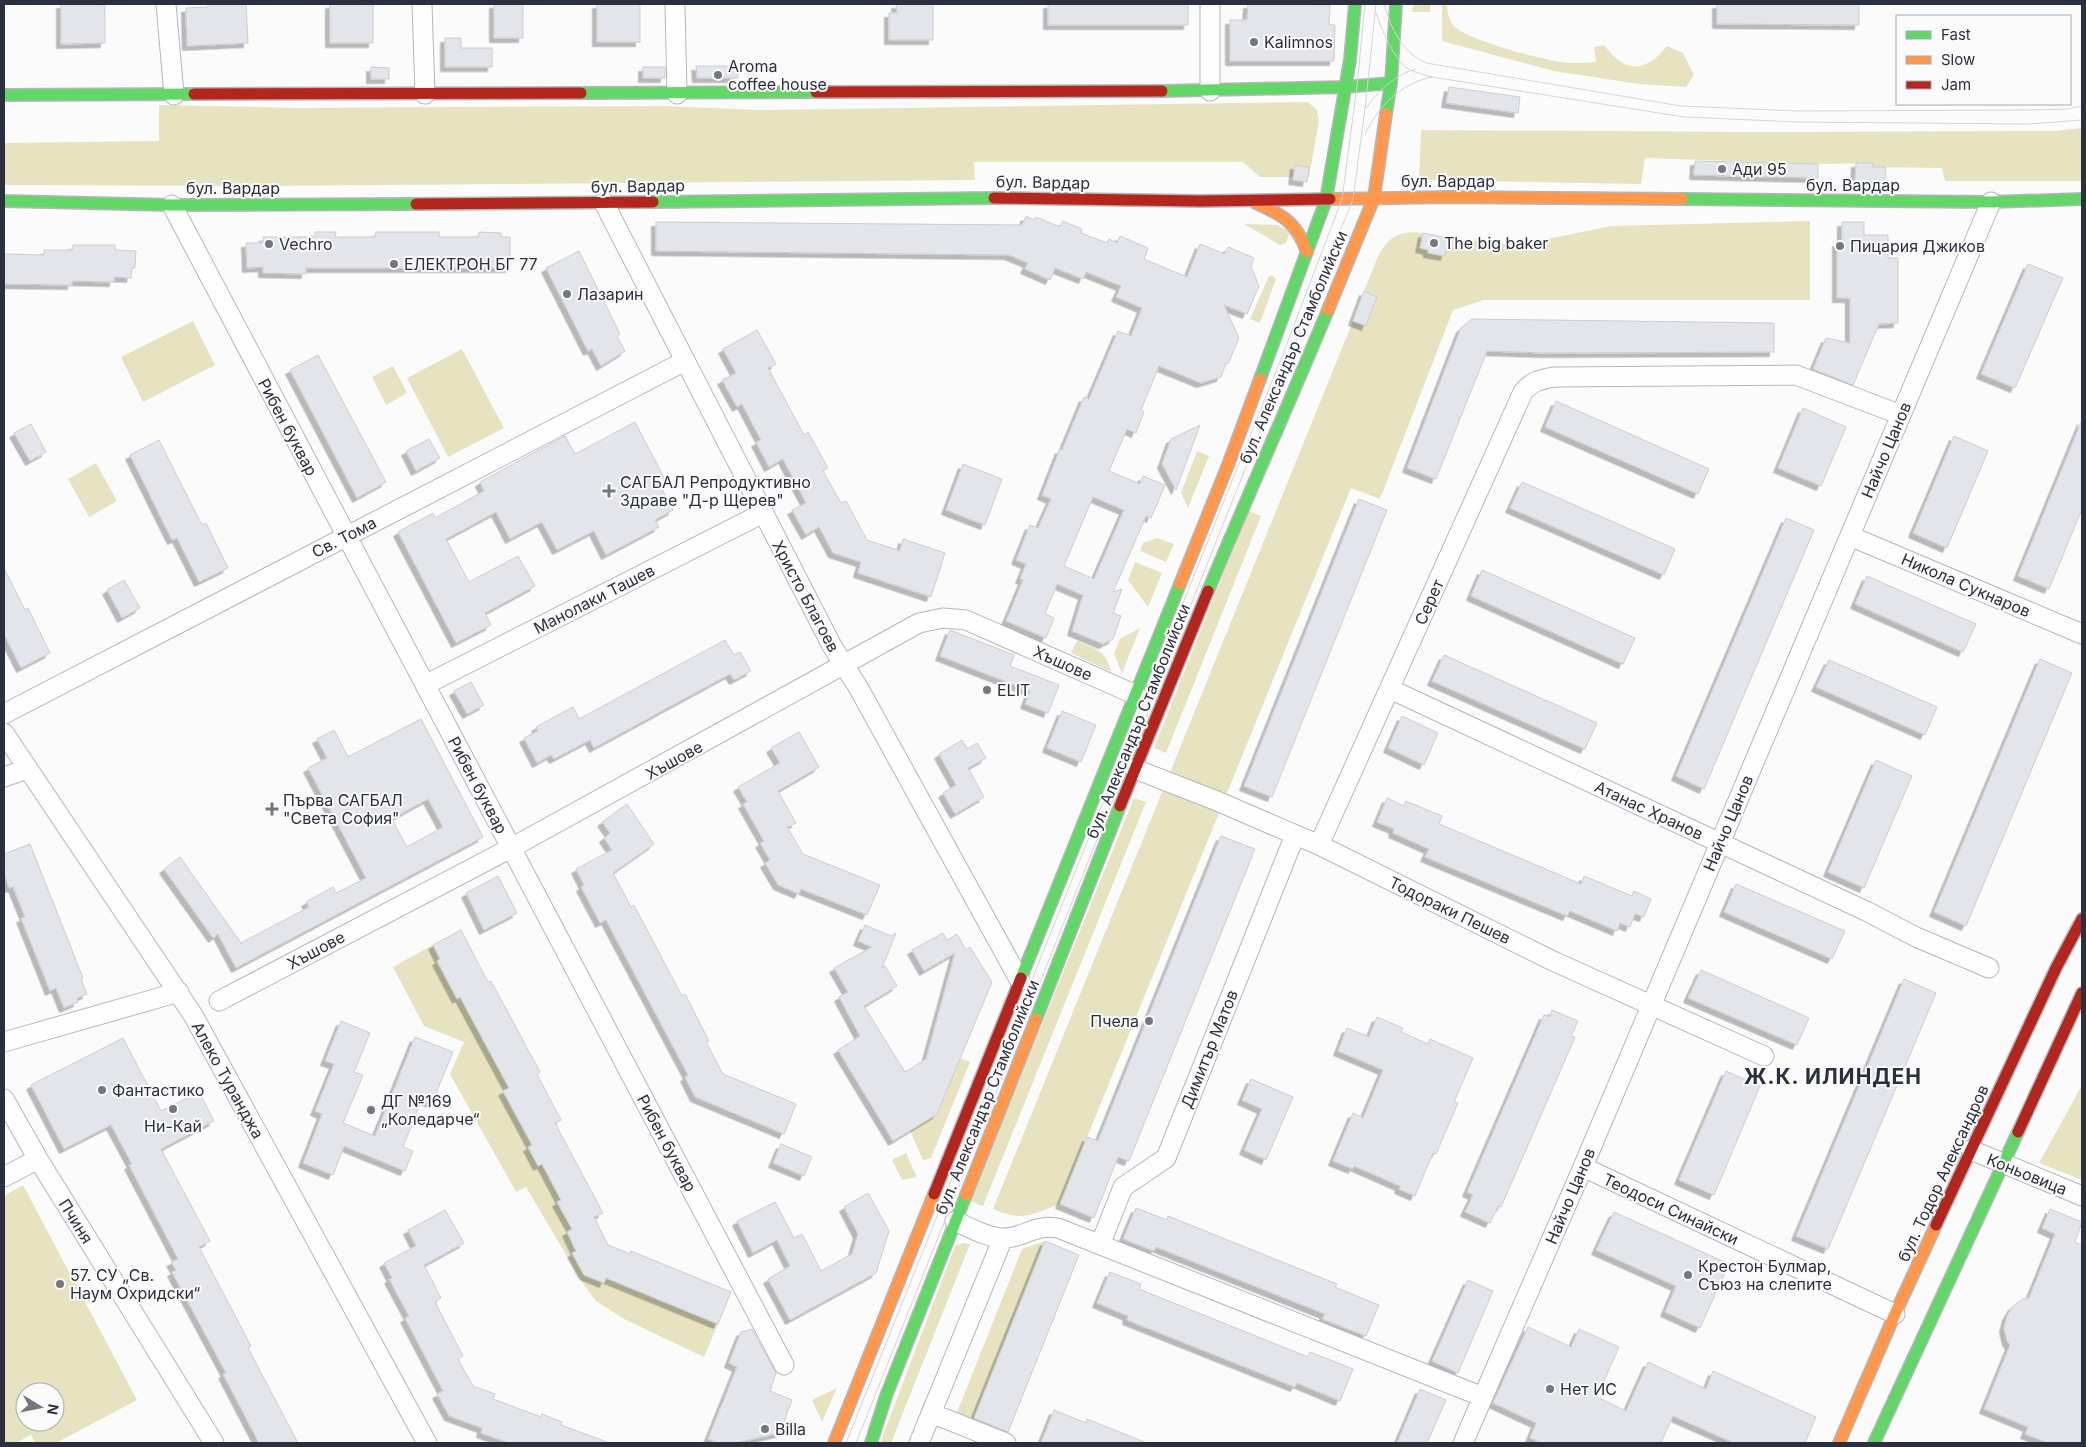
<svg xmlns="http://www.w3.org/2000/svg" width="2086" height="1447" font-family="Inter,sans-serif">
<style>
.green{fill:#e7e3c1;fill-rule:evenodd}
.building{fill:#e3e5eb;stroke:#cbcdd3;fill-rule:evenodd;filter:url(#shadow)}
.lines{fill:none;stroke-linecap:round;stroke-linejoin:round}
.street-casing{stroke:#b4b6bc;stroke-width:21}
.fast-casing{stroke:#b4b6bc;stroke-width:14}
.slow-casing{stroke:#b4b6bc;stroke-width:14}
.jam-casing{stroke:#b4b6bc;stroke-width:14}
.street{stroke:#fefefe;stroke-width:19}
.fast{stroke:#63d668;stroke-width:11}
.slow{stroke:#ff974d;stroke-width:11}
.jam{stroke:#b3261e;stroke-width:11}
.tram{stroke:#d3d4d5;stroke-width:1}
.poi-dot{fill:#747680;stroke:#fbfbfb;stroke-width:2}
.labels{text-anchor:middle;stroke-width:4;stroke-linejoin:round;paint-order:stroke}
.poi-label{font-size:16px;fill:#2c2f3d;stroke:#fbfbfb;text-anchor:start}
.street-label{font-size:16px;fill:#2c2f3d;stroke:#fbfbfb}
.district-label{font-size:21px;font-weight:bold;letter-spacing:1px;fill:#2c2f3d;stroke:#fbfbfb}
</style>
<defs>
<filter id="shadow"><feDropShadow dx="-4.5" dy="4.5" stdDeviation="0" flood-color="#0004"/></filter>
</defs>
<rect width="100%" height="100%" fill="#fbfbfb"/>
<path class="green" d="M1414 4H1430V12H1412Z
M1442 4H1447C1447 11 1449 20 1453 25 1465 40 1549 62 1569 63 1578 63 1587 63 1596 62L1594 47 1604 45C1626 74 1645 73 1667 46L1683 53 1694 75 1686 87 1639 84 1554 71 1442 41Z
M1308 102 1317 110 1319 121 1309 177H1260L1243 162H974L975 180 257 186 4 185V143L159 141V105L296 108 665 106 758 110Z
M2082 128V181H1945L1942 168 1873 167V163L1818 164 1645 158 1641 184 1419 180 1421 130 1752 132 2054 131Z
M1810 221V300H1484L1453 310 1380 499 1351 488 1060 1204C1030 1215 1024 1222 993 1209L1353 321 1366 326 1377 297 1364 291C1378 260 1381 227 1423 233L1420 248 1428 250V253L1445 256 1449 238 1518 245 1611 226Z
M1244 224 1277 225 1290 232 1286 243 1280 245Z
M1269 276H1273L1276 279 1260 323 1250 319Z
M193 321 215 365 143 402 121 357Z
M462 349 504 428 448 457 407 378Z
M393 366 407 393 386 405 372 377Z
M1197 451 1209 456 1188 508 1181 493Z
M96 463 117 501 89 517 68 479Z
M1248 511 1261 516 1166 753 1154 748Z
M1157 538 1174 544 1166 562 1140 551 1143 543Z
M1135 562 1162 573 1148 607 1128 580Z
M1140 628 1122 673 1114 654 1120 639Z
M1077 641C1095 649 1107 650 1111 672L1071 653Z
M1134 798 1146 802 983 1206 970 1201Z
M433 945 457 999 460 997 509 1088 503 1092 532 1145 528 1148 538 1166 542 1164 561 1200 557 1202 566 1219 575 1228 567 1232 576 1251 572 1253 584 1275 604 1283 606 1278 718 1324 704 1357 624 1319 596 1301 584 1285 526 1187 516 1192 450 1074 464 1042 424 1026 393 967Z
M960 1058 970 1062 931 1158 923 1160 910 1131 937 1114Z
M2082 1085V1180L2039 1163Z
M906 1153 917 1177 902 1180 892 1160Z
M23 1185 137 1400 56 1443H35L31 1435 16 1443H4V1196ZM25 1392H55V1422H25Z
M1045 1241 973 1423 956 1415 1022 1249Z
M963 1243 970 1244 891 1443H880L955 1246Z
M837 1388 822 1422 812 1400Z"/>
<path class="building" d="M61 4 105 5V43L61 44Z
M208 4H246L248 43 187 46 186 8 208 7Z
M330 4 373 5V43H330Z
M494 4H523V38H494Z
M597 4H640V42H597Z
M896 4H933V40H889V13H897Z
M1048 4H1188V25H1048Z
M1248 4 1330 5 1329 24 1335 25 1334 61H1230V20H1247Z
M1717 4H1859V25L1717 24Z
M445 38H461V48H492V67H445Z
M696 66H738V78H697Z
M371 67 389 68V79H371Z
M643 67H665V78H643Z
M1449 87 1520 97 1518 113 1446 103Z
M1695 161 1818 164V178L1694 175Z
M1856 163H1873V167H1886L1885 182H1855Z
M1295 165 1309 167 1307 182 1293 180Z
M1026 216 1034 220 1036 217 1060 227 1063 221 1082 229 1081 233 1107 243 1109 239 1117 243 1120 236 1148 248 1144 259 1187 277 1200 244 1225 254 1228 247 1254 258 1251 267 1259 286 1247 314 1224 305 1239 338 1228 364 1226 363 1221 377 1201 383 1159 366 1141 410 1144 412 1136 433 1127 429 1109 471 1140 484 1143 476 1165 485 1151 518 1146 516 1113 592 1122 589 1113 613 1121 616 1113 639 1103 644 1072 631 1083 595 1057 584 1045 614 1054 618 1046 638 1006 621 1023 580 1020 579 1026 564 1016 560 1030 525 1038 528 1051 499 1042 495 1060 449 1062 450 1084 397 1089 399 1118 331 1131 336 1142 308 1116 297 1121 286 1086 272 1083 279 1055 268 1050 280 1025 269 1028 263 1009 255 656 251V222L1022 225ZM1093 497 1124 510 1094 579 1064 566Z
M1842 222H1864V235H1888V258H1898V323L1879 324 1853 385 1813 369 1826 338 1850 343V298H1837V242H1842Z
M315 232H336L335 237H375L376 232H439V237H478L479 232 501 233V237H510V268H306V274L263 273V267L247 268 246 243H264L263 237H315Z
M1423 233 1449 238 1445 256 1428 253V250L1420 248Z
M73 245H115V250L136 251 135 268H132L131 278 114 277V282L72 281V285L4 284V254L44 255V250H72Z
M579 251 620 334 617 336 625 351 601 366 592 349 588 351 546 268Z
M2028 264 2063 278 2015 388 1981 374Z
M1364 291 1377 297 1366 326 1353 321Z
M1472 319 1774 323V352L1545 353 1487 351 1436 479 1407 468 1461 328Z
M757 330 776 364 768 368 804 435 808 432 828 468 823 471 841 503 846 501 867 540 900 551 903 539 945 553 931 597 858 573 861 562 833 553 819 527 806 535 792 510 806 503 783 459 769 467 756 442 761 440 742 404 737 407 722 380 736 373 723 349Z
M318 355 386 482 357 498 290 370Z
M1556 401 1709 469 1698 494 1545 427Z
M1803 408 1846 427 1821 486 1778 468Z
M2082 420V509L2049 589 2018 576Z
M635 422 668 485 662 489 673 510 655 520 659 527 606 555 594 531 557 550 542 522 510 539 496 512 446 539 469 582 518 556 535 586 485 613 491 625 456 643 398 532 433 513 435 518 484 491 480 482 565 436 575 454Z
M31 424 46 452 30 461 14 433Z
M1200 425 1176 490 1162 464 1171 439Z
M1954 436 1988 451 1947 548 1913 533Z
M429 439 440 458 416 471 406 451Z
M159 440 202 525 206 523 228 568 199 582 177 538 172 540 130 455Z
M963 464 1002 479 985 525 946 510Z
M1522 482 1675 549 1664 575 1510 508Z
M1359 499 1387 510 1272 797 1244 786Z
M1786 518 1814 530 1704 789 1676 776Z
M4 568 25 610 28 608 50 653 21 668 4 634Z
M1482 570 1635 638 1623 664 1471 596Z
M1867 576 1976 624 1963 652 1855 604Z
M124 580 140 608 122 618 107 590Z
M950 630 1014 655 1010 666 1059 685 1048 713 1025 704 1030 691 940 656Z
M725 640 734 655 740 652 751 671 734 680 730 674 594 748 590 740 554 759 551 755 537 763 524 738 538 731 536 727 573 707 579 719Z
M1444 655 1597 723 1585 749 1432 681Z
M2040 659 2072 673 1966 926 1934 912Z
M1829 660 1937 707 1925 735 1816 687Z
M471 682 484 705 467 714 454 691Z
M1062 711 1096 725 1081 762 1047 748Z
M1402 716 1438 733 1424 765 1388 748Z
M421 719 483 837 236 968 218 934 213 938 164 869 180 857 241 943 309 907 306 902 333 887 336 893 366 878 308 768 327 758 317 739 334 730 348 757ZM428 799 443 827 407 847 392 819Z
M799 732 819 767 778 791 796 823 787 827 803 854 880 885 867 915 801 889 799 894 778 885 765 863 770 860 760 843 764 841 743 804 747 802 738 787 780 763 771 748Z
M962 740 967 749 977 743 986 758 968 768 984 797 955 814 943 793 956 785 939 754Z
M1876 760 1912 776 1864 888 1828 872Z
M1387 798 1404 806 1406 801 1442 816 1439 824 1581 884 1584 876 1632 896 1634 891 1651 899 1644 917 1635 914 1630 927 1620 923 1617 931 1570 911 1567 916 1425 857 1429 849 1393 833 1394 829 1377 822Z
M627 804 654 844 613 873 631 907 634 905 682 996 685 994 709 1041 706 1042 723 1074 796 1104 784 1134 695 1097 685 1077 688 1075 606 920 600 923 581 887 584 885 576 869 612 850 604 838 610 833 602 822Z
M1221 836 1255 849 1129 1161 1118 1157 1094 1218 1060 1204 1087 1137 1098 1141Z
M30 844 83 978 81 979 87 994 77 998 78 1002 64 1008 56 988 50 991 21 918 25 917 13 887 9 888 4 874V854Z
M498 876 517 913 484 930 466 893Z
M1736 884 1845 931 1832 959 1724 912Z
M865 925 891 936 896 933 882 968 885 966 897 986 864 1006 905 1072 926 1059 955 953 924 971 912 950 943 933 947 940 957 934 966 950 970 947 992 982 937 1114 893 1141 838 1050 860 1036 839 997 848 992 834 968 872 947 858 941Z
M461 930 488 982 491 981 540 1072 537 1074 561 1120 555 1123 603 1213 594 1217 608 1245 630 1254 631 1251 731 1292 718 1324 606 1278 604 1283 584 1275 572 1253 576 1251 567 1232 572 1229 557 1202 561 1200 542 1164 538 1166 528 1147 532 1145 503 1091 509 1088 460 997 457 999 437 961 440 959 433 945Z
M1701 970 1809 1018 1797 1045 1688 998Z
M1904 979 1936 993 1828 1249 1796 1236Z
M1552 1010 1578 1021 1571 1036 1575 1037 1501 1207 1498 1206 1490 1223 1465 1212 1473 1195 1467 1192 1544 1015 1550 1017Z
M1377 1017 1403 1028 1401 1032 1428 1044 1430 1039 1473 1058 1454 1102 1458 1103 1436 1154 1433 1153 1415 1196 1399 1189 1400 1186 1354 1166 1353 1169 1333 1161 1353 1113 1363 1118 1383 1070 1338 1051 1347 1028 1369 1037Z
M341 1021 370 1033 354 1072 363 1075 343 1123 375 1136 415 1037 453 1052 432 1103 422 1099 403 1147 413 1151 405 1171 344 1146 333 1175 303 1163 322 1114 315 1111 334 1064 325 1061Z
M123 1038 161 1111 199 1092 214 1121 161 1149 210 1241 199 1247 251 1346 248 1348 298 1443H259L223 1374 226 1373 172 1272 176 1270 171 1262 178 1259 129 1165 132 1164 111 1125 64 1149 31 1085Z
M1726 1071 1760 1086 1714 1195 1679 1180Z
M1251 1079 1293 1097 1266 1160 1244 1150 1262 1109 1242 1100Z
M781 1144 812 1157 804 1176 773 1163Z
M868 1193 889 1231 876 1273 790 1320 768 1279 790 1266 777 1240 753 1253 737 1221 775 1202 794 1238 802 1234 821 1271 852 1254 858 1234 844 1207Z
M1136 1208 1167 1220 1168 1216 1337 1284 1335 1287 1379 1305 1366 1336 1322 1319 1325 1314 1156 1247 1154 1251 1123 1239Z
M2050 1209 2082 1222 2075 1242 2082 1245V1443H2048L2025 1434 2028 1427 1984 1409 2010 1345 2007 1341 2004 1328 2007 1316 2013 1306 2023 1299 2029 1298 2055 1234 2042 1228Z
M445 1210 464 1243 424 1265 441 1298 435 1302 463 1356 458 1359 473 1386 495 1394 493 1399 541 1417 542 1414 562 1422 561 1425 607 1442 606 1443H509L481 1433 482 1428 449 1416 437 1394 443 1391 405 1318 409 1316 389 1279 392 1278 384 1263 416 1246 408 1230Z
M1614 1212 1729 1264 1700 1328 1665 1312 1676 1286 1596 1250Z
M1045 1241 1079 1255 1008 1432 974 1418Z
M1110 1272 1141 1284 1139 1289 1308 1357 1310 1352 1353 1369 1340 1401 1297 1383 1295 1387 1127 1320 1128 1316 1097 1303Z
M1468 1280 1493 1291 1458 1373 1432 1361Z
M1528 1327 1571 1347 1579 1329 1619 1347 1597 1397 1626 1411 1648 1362 1706 1389 1713 1371 1816 1417 1805 1443H1734L1673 1416 1661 1443H1542L1530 1438 1536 1423 1493 1403Z
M752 1329 776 1373 770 1391 792 1400 780 1433 735 1443H718L708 1439 737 1367 729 1363 741 1332Z
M1420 1389 1446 1400 1427 1443H1397Z
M1054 1410 1086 1423 1087 1419 1147 1443H1041Z"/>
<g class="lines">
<g class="street-casing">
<path id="street" d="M166 4 174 95
M422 4 425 94
M675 4 677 94
M1210 91V4
M604 203 832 646 858 687 1020 981
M172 205 784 1365
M1850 536 2082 634
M425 685 763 513
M1390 689 1866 911 1916 937 1989 968
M4 714 685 361
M4 733 193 1015 427 1443
M1135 769 1217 801 1319 845 1553 961 1764 1056
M4 777 27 769
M1319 845 1523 392C1532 381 1541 379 1555 377L1796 375 1901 415
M219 1001 511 848 919 623 943 618 966 620 1136 695
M4 1042 179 992
M4 1099 38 1159 214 1443
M1971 1150 2082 1196
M1583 1167 1895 1314
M4 1177 38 1159
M955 1221C969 1227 987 1238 1004 1238 1024 1238 1034 1224 1058 1228L1483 1397
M1100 1245 1123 1187 1166 1158 1295 835
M931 1413 1006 1443
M919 1443 1003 1238
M1463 1443 1583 1167 1991 202"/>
</g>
<g class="fast-casing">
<path id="fast" d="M1162 91 1345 87 1391 83
M581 93 816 92
M4 95 194 94
M1386 114 1391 83 1396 4
M1682 199 1991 202 2082 199
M4 201 172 205 416 204
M653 202 994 198
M1260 379 1326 200 1350 60 1355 4
M1208 591C1247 497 1289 404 1328 310
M1021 978 1180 584
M1036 1019 1120 806
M871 1443 886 1396 966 1195
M1874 1443 2018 1132"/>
</g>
<g class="slow-casing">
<path id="slow" d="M1330 199 1451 197 1682 199
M1256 203C1283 215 1297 223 1307 252
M1328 310 1374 198 1386 114
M1180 584 1228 465 1260 379
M966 1195 1036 1019
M834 1443 934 1194
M1839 1443 1895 1314 1936 1225"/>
</g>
<g class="jam-casing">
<path id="jam" d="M816 92 1162 91
M194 94 581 93
M994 198 1200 201 1330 199
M416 204 653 202
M1120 806 1208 591
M2018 1132 2082 993
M934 1194 1021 978
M1936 1225 2056 968 2082 919"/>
</g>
<use href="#street" class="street"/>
<use href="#fast" class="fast"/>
<use href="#slow" class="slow"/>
<use href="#jam" class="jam"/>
<path class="tram" d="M1384 4C1391 29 1402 52 1426 63L1681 106 1798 111 2028 110 2068 109 2082 106
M1376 13C1382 30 1394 61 1410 70 1417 73 1425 75 1432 77L1684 117 1798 122 2028 124 2082 120
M1366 108C1378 91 1396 74 1416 69
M1365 135C1377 107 1401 83 1432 77
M846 1443 1285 349 1342 199 1357 86 1365 4
M856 1443 1353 199 1365 109 1376 4"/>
</g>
<g class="poi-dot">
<circle cx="1254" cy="42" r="5"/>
<circle cx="718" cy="75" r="5"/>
<circle cx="1722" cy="169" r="5"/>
<circle cx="1434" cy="243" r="5"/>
<circle cx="269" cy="244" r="5"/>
<circle cx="1840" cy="246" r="5"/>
<circle cx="394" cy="264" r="5"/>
<circle cx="567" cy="294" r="5"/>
<path d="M606.5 483.5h5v5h5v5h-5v5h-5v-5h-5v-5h5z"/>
<circle cx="987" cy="690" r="5"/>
<path d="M269.5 801.5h5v5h5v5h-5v5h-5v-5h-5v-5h5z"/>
<circle cx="1149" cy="1021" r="5"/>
<circle cx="102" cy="1090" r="5"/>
<circle cx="173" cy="1109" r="5"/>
<circle cx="371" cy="1110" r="5"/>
<circle cx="1688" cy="1275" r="5"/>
<circle cx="60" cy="1284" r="5"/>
<circle cx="1550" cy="1389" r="5"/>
<circle cx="765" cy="1429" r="5"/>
</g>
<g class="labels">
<g class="poi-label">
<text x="1264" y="48">Kalimnos</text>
<text x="728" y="72">Aroma<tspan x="728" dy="18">coffee house</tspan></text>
<text x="1732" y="175">Ади 95</text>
<text x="1444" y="249">The big baker</text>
<text x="279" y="250">Vechro</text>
<text x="1850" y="252">Пицария Джиков</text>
<text x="404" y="270">ЕЛЕКТРОН БГ 77</text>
<text x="577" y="300">Лазарин</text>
<text x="620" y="488">САГБАЛ Репродуктивно<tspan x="620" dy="18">Здраве "Д-р Щерев"</tspan></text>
<text x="997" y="696">ELIT</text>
<text x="283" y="806">Първа САГБАЛ<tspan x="283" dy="18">"Света София"</tspan></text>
<text x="1139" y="1027" text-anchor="end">Пчела</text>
<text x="112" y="1096">Фантастико</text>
<text x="381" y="1107">ДГ №169<tspan x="381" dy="18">„Коледарче“</tspan></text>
<text x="173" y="1132" text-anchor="middle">Ни-Кай</text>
<text x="1698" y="1272">Крестон Булмар,<tspan x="1698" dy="18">Съюз на слепите</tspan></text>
<text x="70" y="1281">57. СУ „Св.<tspan x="70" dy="18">Наум Охридски“</tspan></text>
<text x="1560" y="1395">Нет ИС</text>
<text x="775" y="1435">Billa</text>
</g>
<g class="street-label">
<text x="1448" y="187">бул. Вардар</text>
<text transform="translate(1043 182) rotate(1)" y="6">бул. Вардар</text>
<text x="1853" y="191">бул. Вардар</text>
<text transform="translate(638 186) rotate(-1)" y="6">бул. Вардар</text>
<text x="233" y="194">бул. Вардар</text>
<text transform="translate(1293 347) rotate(-67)" y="6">бул. Александър Стамболийски</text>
<text transform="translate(288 427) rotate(62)" y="6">Рибен буквар</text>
<text transform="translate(1886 450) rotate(-67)" y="6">Найчо Цанов</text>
<text transform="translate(344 537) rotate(-27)" y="6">Св. Тома</text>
<text transform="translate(1966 585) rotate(23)" y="6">Никола Сукнаров</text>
<text transform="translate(806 596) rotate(62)" y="6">Христо Благоев</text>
<text transform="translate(594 599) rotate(-27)" y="6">Манолаки Ташев</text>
<text transform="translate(1429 602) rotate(-66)" y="6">Серет</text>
<text transform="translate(1063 663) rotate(24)" y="6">Хъшове</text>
<text transform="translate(1138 721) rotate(-68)" y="6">бул. Александър Стамболийски</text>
<text transform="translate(674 760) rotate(-29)" y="6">Хъшове</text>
<text transform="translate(478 785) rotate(62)" y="6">Рибен буквар</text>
<text transform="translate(1649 810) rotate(25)" y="6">Атанас Хранов</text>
<text transform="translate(1728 823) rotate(-67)" y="6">Найчо Цанов</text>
<text transform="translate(1450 910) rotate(26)" y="6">Тодораки Пешев</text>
<text transform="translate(316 950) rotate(-28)" y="6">Хъшове</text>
<text transform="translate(1209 1049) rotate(-68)" y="6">Димитър Матов</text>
<text transform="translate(228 1080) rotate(61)" y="6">Алеко Туранджа</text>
<text transform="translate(987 1097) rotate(-68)" y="6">бул. Александър Стамболийски</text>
<text transform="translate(667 1143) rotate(62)" y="6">Рибен буквар</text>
<text transform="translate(1943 1173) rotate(-65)" y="6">бул. Тодор Александров</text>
<text transform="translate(2027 1174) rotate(22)" y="6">Коньовица</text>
<text transform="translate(1570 1196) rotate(-67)" y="6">Найчо Цанов</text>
<text transform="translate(1671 1209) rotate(25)" y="6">Теодоси Синайски</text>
<text transform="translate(76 1221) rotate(58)" y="6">Пчиня</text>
</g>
<g class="district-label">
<text x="1833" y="1084">Ж.К. ИЛИНДЕН</text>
</g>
</g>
<rect width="2086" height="1447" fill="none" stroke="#2c2f3d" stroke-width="10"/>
<rect x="1896" y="15" width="175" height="90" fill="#fbfbfb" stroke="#a8a9af"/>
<rect x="1906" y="31" width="25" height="8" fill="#63d668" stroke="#a8a9af"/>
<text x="1941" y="40" font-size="15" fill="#2c2f3d">Fast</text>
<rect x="1906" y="56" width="25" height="8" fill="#ff974d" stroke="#a8a9af"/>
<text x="1941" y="65" font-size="15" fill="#2c2f3d">Slow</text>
<rect x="1906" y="81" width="25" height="8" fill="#b3261e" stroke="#a8a9af"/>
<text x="1941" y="90" font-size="15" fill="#2c2f3d">Jam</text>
<g transform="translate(40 1407) rotate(100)"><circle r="24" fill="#fbfbfb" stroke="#a8a9af"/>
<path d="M0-4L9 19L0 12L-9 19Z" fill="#747680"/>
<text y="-8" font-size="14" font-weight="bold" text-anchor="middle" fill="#2c2f3d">N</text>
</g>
</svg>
